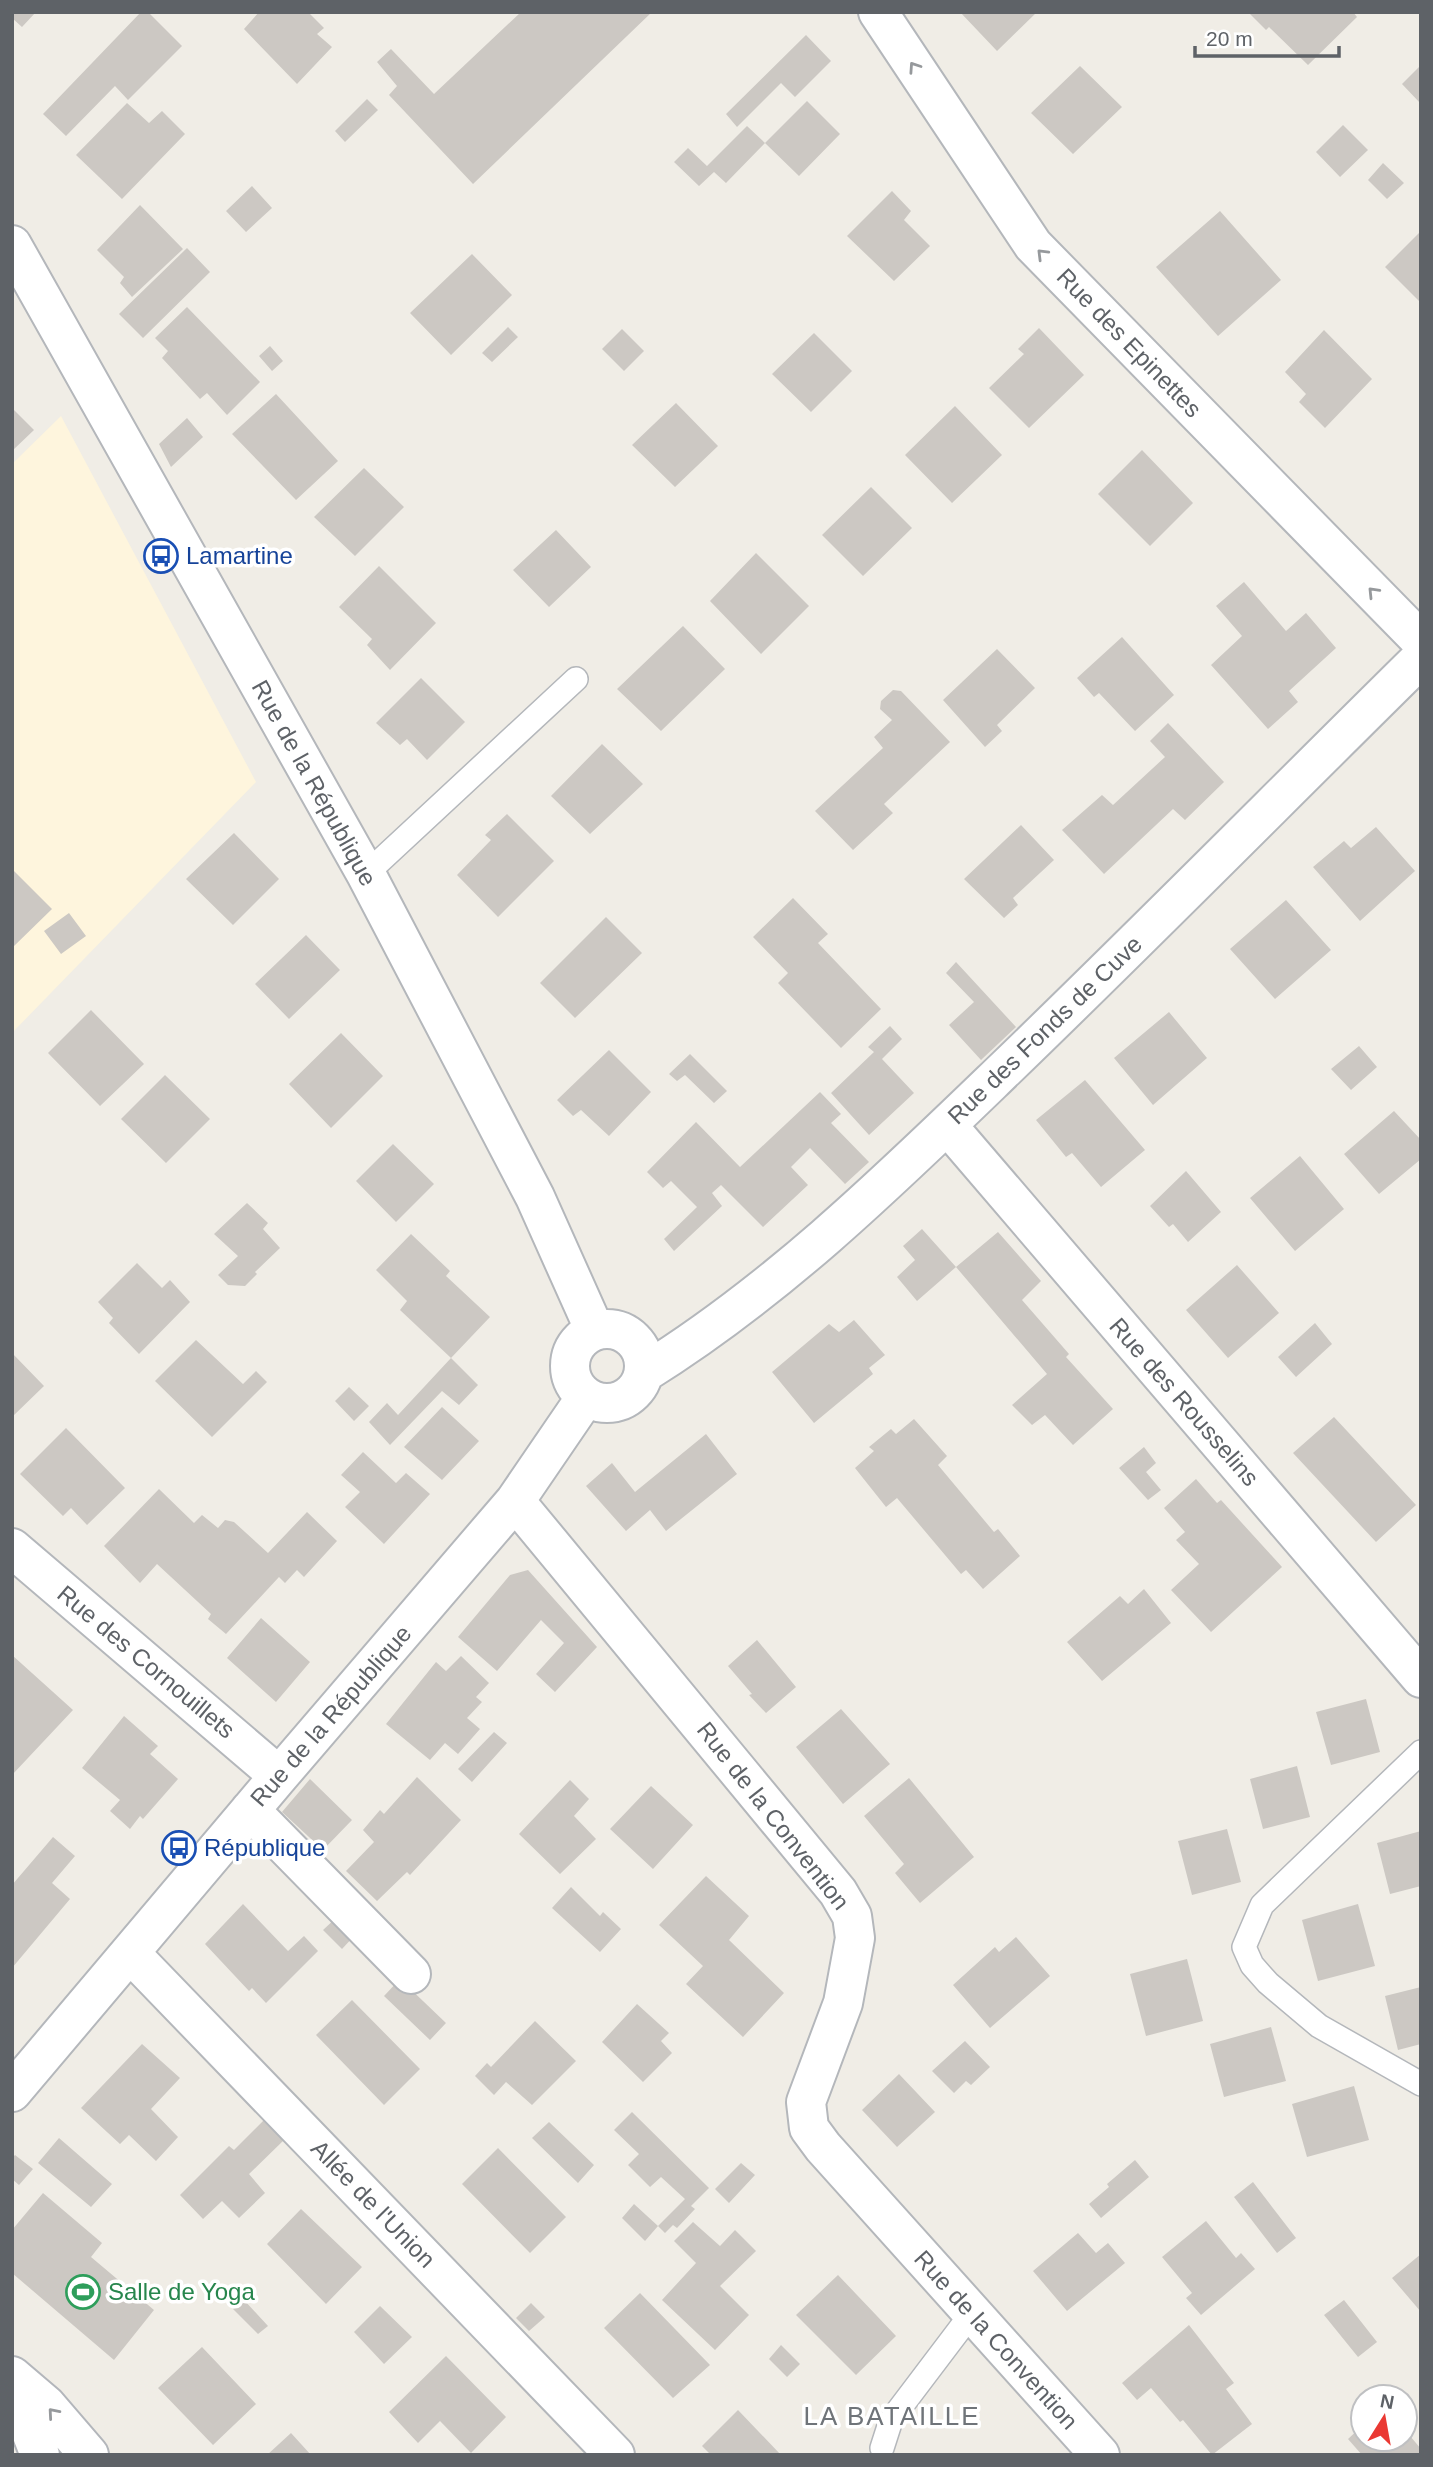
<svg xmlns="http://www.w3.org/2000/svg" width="1433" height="2467" font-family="Arial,sans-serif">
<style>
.commercial{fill:#fef5dd}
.building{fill:#ccc8c3}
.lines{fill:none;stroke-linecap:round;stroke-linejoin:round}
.service-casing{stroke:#b4b7bb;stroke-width:26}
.minor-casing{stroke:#b4b7bb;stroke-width:42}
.secondary-casing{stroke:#b3b6bb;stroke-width:42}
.service{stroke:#fff;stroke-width:23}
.minor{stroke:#fff;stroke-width:38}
.secondary{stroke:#fff;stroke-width:38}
.oneway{stroke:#96999c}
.labels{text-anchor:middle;stroke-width:7;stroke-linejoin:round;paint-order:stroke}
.street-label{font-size:24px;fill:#5e6267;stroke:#fff}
.transit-label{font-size:24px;fill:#164399;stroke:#fff;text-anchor:start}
.leisure-label{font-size:24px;fill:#27864d;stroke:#fff;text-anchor:start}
.neighbourhood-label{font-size:26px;letter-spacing:2px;fill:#6f7479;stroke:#fff}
</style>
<rect width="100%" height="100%" fill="#f0ede6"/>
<path class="commercial" d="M61 416 256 782 12 1033V464Z"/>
<path class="building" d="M12 12H36L22 27 12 18Z
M141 12H148L182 46 128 100 115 86 66 136 43 114Z
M259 12H308L324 28 317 34 332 47 297 84 244 29Z
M521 12H652L473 184 389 95 397 86 377 62 391 49 434 94Z
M960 12H1037L997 51Z
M1248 12H1353L1357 17 1308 65 1269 27 1266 30Z
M806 35 831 61 795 97 781 83 737 127 726 114Z
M1421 65V104L1402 84Z
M1080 66 1122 107 1073 154 1031 113Z
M367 99 378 110 345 142 335 131Z
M807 101 840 134 799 176 765 143Z
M127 103 149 123 162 111 185 134 122 199 76 155Z
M1343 125 1368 150 1340 177 1316 152Z
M747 126 765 143 726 183 714 172 699 186 674 162 688 148 707 166Z
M1383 163 1404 183 1387 199 1368 180Z
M252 186 272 208 246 232 226 211Z
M892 191 911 211 904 220 930 246 894 281 847 236Z
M140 205 183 249 132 297 120 283 124 277 97 250Z
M1220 211 1281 280 1218 336 1156 267Z
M1421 231V303L1385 267Z
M187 248 210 272 143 338 119 314Z
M472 254 512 295 451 355 410 313Z
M187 307 260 382 227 415 207 393 200 399 162 358 168 351 155 338Z
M508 327 518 337 492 362 482 353Z
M1039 328 1084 375 1029 428 989 388 1024 354 1018 349Z
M622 329 644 351 624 371 602 349Z
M1324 330 1372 379 1325 428 1299 402 1306 394 1285 372Z
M814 333 852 371 811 412 772 374Z
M270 346 283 361 272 371 259 356Z
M276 394 338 461 296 500 232 434Z
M676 403 718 446 675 487 632 445Z
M955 406 1002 455 952 503 905 455Z
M12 408 34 430 12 451Z
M187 418 203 437 171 467 159 444Z
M1142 450 1193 503 1150 546 1098 494Z
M364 468 404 507 355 556 314 517Z
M871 487 912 528 863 576 822 535Z
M556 530 591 567 549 607 513 570Z
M756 553 809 606 761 654 710 601Z
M379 566 436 623 390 670 367 645 372 639 339 607Z
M1244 582 1286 631 1306 613 1336 648 1289 691 1298 702 1268 729 1211 665 1242 636 1216 606Z
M683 626 725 669 661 731 617 689Z
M1122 637 1174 695 1135 731 1099 693 1094 697 1077 678Z
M997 649 1035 688 997 725 1002 731 985 747 943 700Z
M421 678 465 722 427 760 407 739 400 745 376 723Z
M893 690 901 691 950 742 884 804 893 813 853 850 815 811 883 748 874 737 892 720 880 709 881 701Z
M1168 723 1224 782 1185 820 1173 809 1104 874 1062 830 1102 795 1113 805 1165 757 1150 741Z
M602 744 643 784 590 834 551 796Z
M507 814 554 861 498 917 457 875 491 840 485 835Z
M1021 825 1054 860 1013 898 1018 905 1004 918 964 879Z
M1376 827 1415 871 1360 921 1313 867 1344 841 1351 848Z
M234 833 279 879 233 925 186 879Z
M12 869 52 909 12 948Z
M793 898 828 934 818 943 881 1009 841 1048 778 983 788 973 753 937Z
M1286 900 1331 950 1275 999 1230 949Z
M69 913 86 936 61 954 44 931Z
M606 917 642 953 575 1018 540 983Z
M306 935 340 970 289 1019 255 984Z
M956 962 1016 1027 981 1060 949 1025 974 1002 946 973Z
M91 1010 144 1064 100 1106 48 1053Z
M1169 1012 1207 1058 1153 1105 1114 1058Z
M890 1026 902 1039 882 1059 914 1093 869 1135 831 1093 874 1052 868 1047Z
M341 1033 383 1076 331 1128 289 1084Z
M1359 1046 1377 1067 1351 1090 1331 1069Z
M609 1050 651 1092 609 1136 581 1110 573 1116 557 1100Z
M690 1054 727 1091 714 1103 685 1075 677 1081 669 1074Z
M165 1075 210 1119 166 1163 121 1119Z
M1085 1080 1145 1150 1101 1187 1072 1153 1066 1157 1036 1120Z
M820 1092 841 1114 831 1123 869 1162 845 1184 810 1148 791 1167 808 1185 763 1227 721 1185 712 1193 722 1206 674 1251 664 1239 697 1207 671 1181 663 1188 647 1172 696 1122 740 1167Z
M1394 1111 1421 1140V1159L1379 1194 1344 1154Z
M393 1144 434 1184 396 1222 356 1181Z
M1300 1156 1344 1209 1295 1251 1250 1198Z
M1186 1171 1221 1212 1188 1242 1173 1224 1169 1227 1150 1206Z
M247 1203 268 1223 263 1229 280 1248 255 1272 257 1274 245 1286 228 1285 218 1275 238 1256 214 1234Z
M922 1229 956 1267 917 1301 897 1277 915 1260 903 1246Z
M998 1232 1041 1281 1022 1300 1069 1354 1066 1357 1113 1409 1073 1445 1045 1415 1032 1425 1012 1405 1047 1374 956 1267Z
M411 1234 450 1271 446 1276 490 1317 451 1358 400 1310 407 1301 376 1270Z
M137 1263 162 1288 170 1280 190 1302 139 1354 109 1323 113 1318 98 1302Z
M1237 1265 1279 1313 1228 1358 1186 1310Z
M854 1320 885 1355 869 1368 873 1374 814 1423 772 1372 829 1324 839 1332Z
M1315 1323 1332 1344 1296 1377 1278 1357Z
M196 1340 243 1384 256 1371 267 1382 212 1437 155 1381Z
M12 1353 44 1386 12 1417Z
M451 1358 478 1385 459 1405 442 1391 390 1445 369 1422 387 1403 398 1415Z
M349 1387 369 1406 354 1421 335 1401Z
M442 1407 479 1441 442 1480 404 1447Z
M1334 1417 1416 1505 1376 1542 1293 1453Z
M914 1419 947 1456 938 1465 994 1532 998 1529 1020 1556 983 1589 966 1570 961 1574 897 1498 886 1507 855 1468 874 1451 869 1447 891 1429 896 1434Z
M66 1428 125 1488 87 1525 71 1508 63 1516 20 1474Z
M706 1434 737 1474 666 1531 650 1510 626 1531 586 1486 612 1463 635 1492Z
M1144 1447 1156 1463 1146 1472 1161 1490 1148 1500 1119 1468Z
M363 1452 396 1483 406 1473 430 1494 384 1544 345 1507 360 1492 341 1475Z
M1196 1479 1217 1503 1221 1500 1282 1567 1211 1632 1171 1590 1199 1564 1176 1540 1185 1532 1164 1508Z
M159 1489 194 1523 202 1515 218 1528 225 1520 234 1522 268 1553 307 1512 337 1541 304 1577 297 1570 285 1583 279 1577 226 1634 208 1619 211 1614 157 1564 140 1583 104 1546Z
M528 1570 597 1647 555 1692 536 1674 564 1643 541 1620 497 1671 458 1637 510 1575Z
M1144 1589 1171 1623 1102 1681 1067 1642 1120 1596 1128 1604Z
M261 1618 310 1662 276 1702 227 1658Z
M757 1640 796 1687 766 1713 749 1695 752 1694 728 1666Z
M12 1655 73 1710 12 1775Z
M461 1656 489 1683 476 1697 482 1702 467 1718 480 1729 458 1754 445 1743 430 1760 386 1724 436 1662 446 1671Z
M1366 1699 1380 1752 1331 1765 1316 1712Z
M841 1709 890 1764 843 1804 796 1747Z
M124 1716 158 1746 150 1754 178 1779 143 1819 140 1816 130 1829 110 1811 120 1800 82 1768Z
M494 1732 507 1743 472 1782 458 1769Z
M1297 1766 1310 1817 1263 1829 1250 1779Z
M417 1777 461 1820 410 1875 407 1872 377 1901 346 1871 374 1842 363 1830 380 1810 384 1814Z
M909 1778 974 1857 920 1903 895 1873 904 1864 864 1816Z
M310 1779 352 1820 323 1850 282 1812Z
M570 1780 589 1799 574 1816 596 1839 560 1874 519 1834Z
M651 1786 693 1825 653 1869 610 1829Z
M1227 1829 1241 1882 1192 1895 1178 1841Z
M1421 1831V1886L1390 1894 1377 1843Z
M53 1837 75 1856 52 1883 70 1899 12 1968V1885Z
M706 1876 749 1916 729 1940 784 1993 743 2037 686 1984 703 1966 659 1925Z
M571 1887 600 1916 603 1912 621 1929 600 1952 552 1908Z
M243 1904 288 1951 304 1936 318 1951 266 2003 252 1988 249 1991 205 1944Z
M1358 1904 1375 1966 1318 1981 1302 1920Z
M337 1917 355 1935 342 1949 323 1930Z
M1016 1937 1050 1976 990 2028 953 1985 995 1947 999 1952Z
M1187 1959 1203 2021 1146 2036 1130 1974Z
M400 1979 446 2023 430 2040 384 1996Z
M1421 1987V2044L1398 2050 1385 1996Z
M352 2000 420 2069 384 2105 316 2035Z
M637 2004 669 2033 661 2041 672 2053 643 2082 602 2042Z
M535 2021 576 2061 532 2105 506 2082 494 2095 475 2076 487 2063 491 2067Z
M1271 2027 1286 2081 1224 2097 1210 2044Z
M965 2041 990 2067 971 2085 966 2081 954 2093 932 2071Z
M142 2044 180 2078 151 2109 178 2137 156 2161 129 2135 120 2144 81 2108Z
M899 2074 935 2112 897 2147 862 2110Z
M1354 2086 1369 2140 1307 2157 1292 2104Z
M632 2112 709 2188 691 2206 695 2209 677 2228 673 2225 665 2233 658 2226 685 2199 661 2177 650 2187 628 2165 639 2154 614 2130Z
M265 2119 285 2139 249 2174 265 2193 239 2218 222 2201 203 2219 180 2195 229 2146 234 2150Z
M549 2122 594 2165 578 2183 532 2138Z
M59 2138 112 2184 91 2207 38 2163Z
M498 2148 566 2217 530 2253 462 2184Z
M15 2155 33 2169 19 2185 12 2179V2158Z
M1135 2160 1149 2177 1101 2218 1089 2204 1109 2187 1107 2184Z
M741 2163 755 2175 729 2203 715 2189Z
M1253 2182 1296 2238 1277 2253 1234 2197Z
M43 2193 102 2243 91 2257 154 2310 114 2360 12 2273V2230Z
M634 2204 658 2226 645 2241 622 2218Z
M301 2209 362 2267 326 2304 267 2244Z
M1206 2221 1236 2258 1241 2253 1255 2269 1201 2315 1186 2298 1192 2293 1162 2257Z
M693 2222 720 2246 735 2230 756 2251 720 2286 749 2315 715 2350 662 2300 696 2263 674 2241Z
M1078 2233 1096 2253 1108 2243 1125 2263 1067 2311 1033 2271Z
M1421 2254V2312L1392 2278Z
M838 2275 896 2336 856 2375 796 2315Z
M640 2293 710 2365 673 2398 604 2328Z
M244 2300 268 2326 258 2334 233 2309Z
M1344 2300 1377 2342 1358 2357 1324 2315Z
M531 2303 545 2317 529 2331 516 2318Z
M380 2306 412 2337 384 2364 354 2332Z
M1189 2325 1234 2383 1226 2389 1252 2424 1212 2455 1183 2420 1180 2422 1151 2388 1137 2400 1122 2383Z
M781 2345 800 2364 787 2377 769 2359Z
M202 2347 256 2404 213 2445 158 2388Z
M446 2356 506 2417 471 2453 440 2421 418 2443 389 2412Z
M738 2410 781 2455H711L702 2446Z
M1363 2425V2439H1405V2430L1421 2449V2455H1362L1348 2439Z
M291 2433 311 2455H267Z"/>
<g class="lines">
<g class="service-casing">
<path id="service" d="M366 874 576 679
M1421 1752 1262 1905 1244 1947 1252 1965 1268 1983 1319 2026 1421 2084
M882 2448 891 2420 972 2313"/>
</g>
<g class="minor-casing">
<path id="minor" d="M878 12 1033 245 1421 641
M12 245 366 874 535 1197 595 1331
M947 1125 1421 1678
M570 1366a37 37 0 1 1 74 0a37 37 0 1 1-74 0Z
M644 1373C778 1290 892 1178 1005 1069 1145 934 1282 795 1421 658
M515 1501 838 1892 852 1916 855 1938 843 2003 806 2102 809 2128 823 2147 1100 2455
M12 1548 279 1776
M250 1810 411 1974
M130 1953 615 2455
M12 2092 279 1776 515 1501 586 1397"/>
</g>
<g class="secondary-casing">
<path id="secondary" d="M12 2376 46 2405 89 2455
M12 2408 29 2427 40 2455"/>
</g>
<use href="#service" class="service"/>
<use href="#minor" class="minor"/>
<use href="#secondary" class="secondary"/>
</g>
<defs><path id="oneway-chevron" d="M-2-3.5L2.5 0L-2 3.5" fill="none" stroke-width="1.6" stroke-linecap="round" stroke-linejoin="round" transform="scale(1.75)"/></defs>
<g class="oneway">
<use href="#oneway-chevron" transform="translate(914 67) rotate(-124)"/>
<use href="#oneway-chevron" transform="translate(1042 254) rotate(-135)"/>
<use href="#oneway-chevron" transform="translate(1373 592) rotate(-134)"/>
<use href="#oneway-chevron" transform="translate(53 2413) rotate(-131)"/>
</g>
<defs>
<g id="bus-ring" transform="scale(1.75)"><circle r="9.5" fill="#fff" stroke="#1a4fb4" stroke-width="1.5"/><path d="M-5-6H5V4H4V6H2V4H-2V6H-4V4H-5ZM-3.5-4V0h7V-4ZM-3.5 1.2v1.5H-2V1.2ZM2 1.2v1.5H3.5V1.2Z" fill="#1a4fb4"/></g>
<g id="stadium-ring" transform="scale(1.75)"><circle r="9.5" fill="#fff" stroke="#2e9e5b" stroke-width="1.5"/><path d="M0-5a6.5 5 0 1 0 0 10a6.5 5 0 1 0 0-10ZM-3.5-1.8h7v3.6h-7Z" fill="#2e9e5b"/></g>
</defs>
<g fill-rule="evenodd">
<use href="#bus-ring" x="161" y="556"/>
<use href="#bus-ring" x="179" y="1848"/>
<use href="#stadium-ring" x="83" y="2292"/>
</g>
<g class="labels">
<g class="street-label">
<text transform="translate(1129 343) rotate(46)" y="8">Rue des Epinettes</text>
<text transform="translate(314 783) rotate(61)" y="8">Rue de la République</text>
<text transform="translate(1045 1030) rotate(-44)" y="8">Rue des Fonds de Cuve</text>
<text transform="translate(1184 1402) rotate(49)" y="8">Rue des Rousselins</text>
<text transform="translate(146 1662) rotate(40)" y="8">Rue des Cornouillets</text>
<text transform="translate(331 1716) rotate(-49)" y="8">Rue de la République</text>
<text transform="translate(773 1816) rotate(52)" y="8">Rue de la Convention</text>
<text transform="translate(373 2204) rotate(46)" y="8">Allée de l'Union</text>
<text transform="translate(996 2340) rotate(48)" y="8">Rue de la Convention</text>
</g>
<g class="transit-label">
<text x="186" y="564">Lamartine</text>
<text x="204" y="1856">République</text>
</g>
<g class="leisure-label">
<text x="108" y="2300">Salle de Yoga</text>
</g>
<g class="neighbourhood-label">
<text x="892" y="2425">LA BATAILLE</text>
</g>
</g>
<rect width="1433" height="2467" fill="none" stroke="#5e6267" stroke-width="28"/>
<g transform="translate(1384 2418) rotate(11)"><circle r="33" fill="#ffffff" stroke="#bfc0c2" stroke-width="2"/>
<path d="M0-5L12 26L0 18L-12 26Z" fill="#ea3933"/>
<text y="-10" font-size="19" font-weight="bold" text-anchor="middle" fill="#5e6267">N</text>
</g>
<path d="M1195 46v10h144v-10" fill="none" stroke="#5e6267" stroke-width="3.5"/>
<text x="1206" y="46" font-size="21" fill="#5e6267" stroke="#ffffff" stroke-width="5" paint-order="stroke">20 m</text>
</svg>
